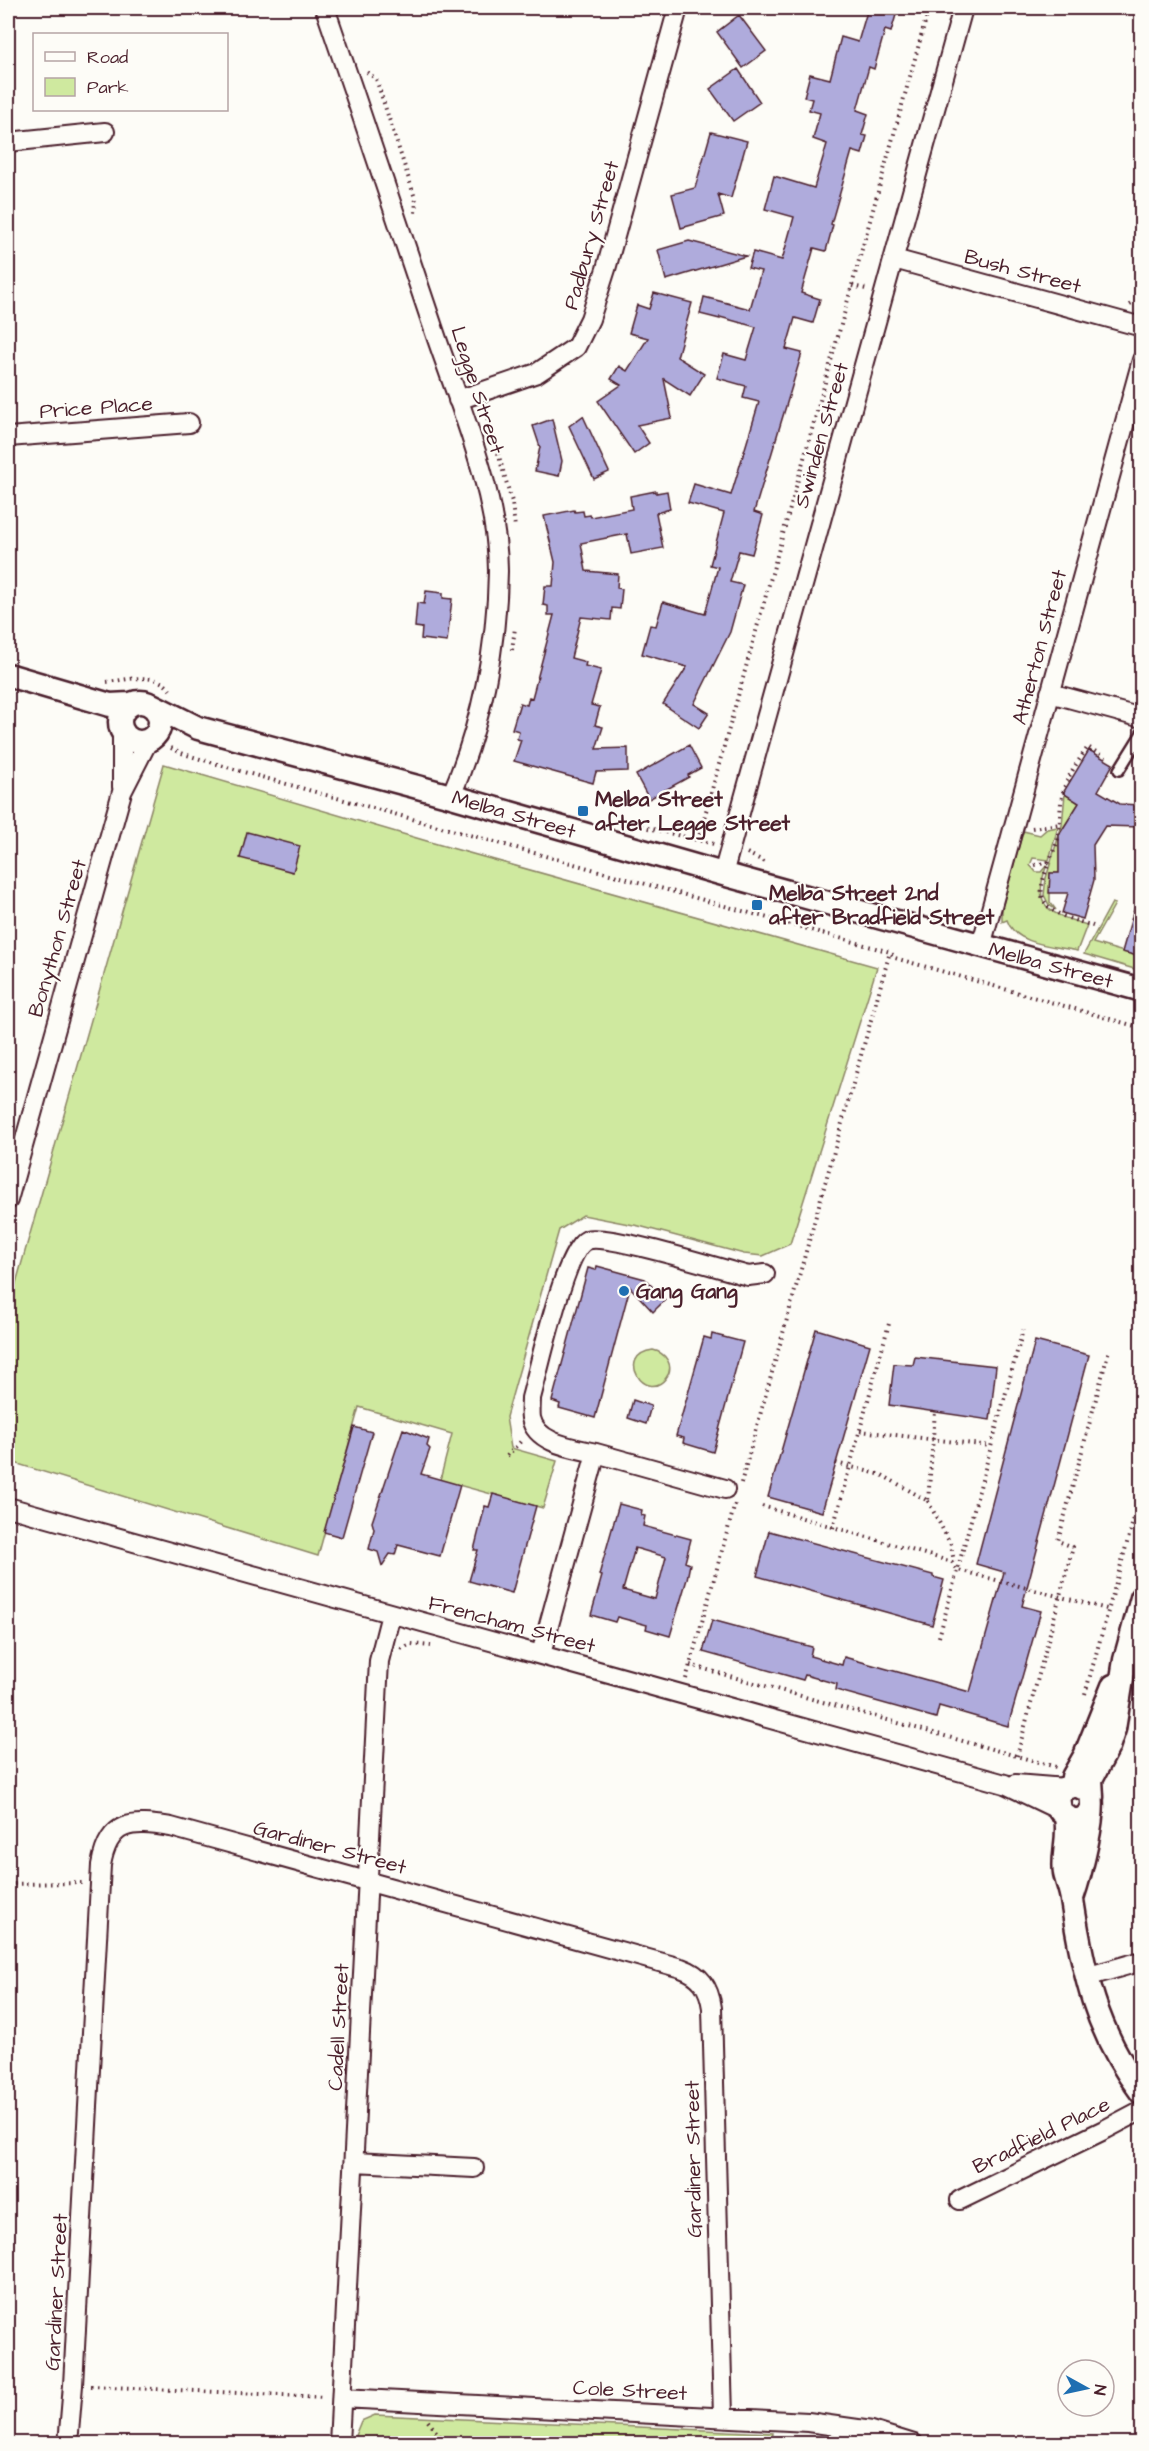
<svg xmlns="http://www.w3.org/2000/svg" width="1149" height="2451" font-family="'Architects Daughter',sans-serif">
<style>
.green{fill:#cfe99f;stroke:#8c8465;stroke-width:1.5}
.building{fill:#afabdc;stroke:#4a1f2b;stroke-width:1.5;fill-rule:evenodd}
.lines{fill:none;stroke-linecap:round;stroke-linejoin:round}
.service-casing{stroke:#4a1f2b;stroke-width:14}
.minor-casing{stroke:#4a1f2b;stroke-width:22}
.tertiary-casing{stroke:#4a1f2b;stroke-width:27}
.path{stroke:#4a1f2b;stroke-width:4;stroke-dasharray:1.5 4.5;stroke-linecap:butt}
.service{stroke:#fdfcf7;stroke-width:9}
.minor{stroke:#fdfcf7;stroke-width:18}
.tertiary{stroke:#fdfcf7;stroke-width:22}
.poi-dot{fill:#1f6fb2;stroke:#fdfcf7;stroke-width:2}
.labels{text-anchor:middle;stroke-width:4.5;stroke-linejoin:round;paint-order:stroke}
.street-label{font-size:21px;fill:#4a1f2b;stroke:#fdfcf7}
.poi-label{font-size:21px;font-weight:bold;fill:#4a1f2b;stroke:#fdfcf7;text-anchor:start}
</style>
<rect width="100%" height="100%" fill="#fdfcf7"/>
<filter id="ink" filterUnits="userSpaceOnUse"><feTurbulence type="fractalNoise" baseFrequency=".0167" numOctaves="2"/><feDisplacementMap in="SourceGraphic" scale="12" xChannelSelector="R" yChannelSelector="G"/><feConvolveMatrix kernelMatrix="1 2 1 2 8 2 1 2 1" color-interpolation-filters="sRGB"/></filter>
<g filter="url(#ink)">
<path class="green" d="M164 764 437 844 877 967 790 1244 763 1256 744 1254 639 1226 583 1215 559 1230 506 1417 511 1448 557 1461 543 1508 440 1480 452 1434 359 1407 318 1556 8 1461V1311Z
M1065 794 1079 803 1059 835V873H1050V902L1056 910 1049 905 1044 895 1046 878 1062 825Z
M1058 827 1049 860 1033 858 1030 865 1036 872H1041L1047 865C1030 908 1051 914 1087 925L1077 951C1055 946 1015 945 1007 920L1002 922V908L1023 831 1040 835 1047 829Z
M1112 903 1115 904 1093 943 1141 957V971L1084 954Z
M653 1350C666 1353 675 1366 666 1378 646 1404 614 1355 653 1350Z
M375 2415 773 2433 772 2443H352L361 2421Z"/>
<path class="building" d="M868 8H898L891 32 885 30 874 69 869 67 857 110 868 114 862 135 867 136 862 154 852 151 831 224 833 225 826 251 814 248 801 293 820 299 813 323 795 318 786 349 802 353 754 512 763 515 752 554 739 551 730 582 743 585 730 632 694 704 709 713 699 728 663 704 687 667 642 654 650 625 656 626 663 602 705 614 718 567 710 565 724 513 688 503 694 484 731 495 759 402 743 398 746 386 717 378 724 354 746 360 756 327 720 317V319L700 314 704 297 750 309 761 271 748 268 753 252 782 260 794 217 765 209 774 176 814 188 827 144 813 139 820 113 809 110 812 99 804 97 810 74 830 79 841 37 858 42Z
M739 15 766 51 743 68 717 32Z
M738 69 760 102 733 121 710 89Z
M711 132 747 141 731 198 718 194 724 216 681 228 672 194 695 188Z
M689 241 746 256 666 280 658 250Z
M654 293 692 303 677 357 704 374 690 396 664 379 672 418 637 425 649 443 634 454 598 401 621 385 611 379 619 366 627 371 648 338 629 333 637 305 649 309Z
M583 416 609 472 594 479 569 426Z
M552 419 562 461 559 476 535 471 540 447 533 426Z
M656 491V493L667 491 670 509 656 513 663 548 631 554 627 534 581 543 586 571 618 574 617 588 622 589 620 609 612 608 611 620 581 617 571 658 586 662 585 666 601 670 591 705 600 707 595 725 603 727 596 749 628 748V771L596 772 593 783 514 761 521 740 517 739 519 731 512 729 520 703 527 705 529 697 532 698 554 615H548V606L543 605 545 586H553L555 562 544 516 574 510 575 512 583 511 584 516 590 515 591 517 632 509 630 496Z
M426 591 443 593V598L452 599 447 642 421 639 422 628 415 627 417 603 424 604Z
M689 745 701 768 688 775 689 777 649 799 636 775Z
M1089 750 1113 764 1098 791 1120 804 1140 805 1139 817V827L1105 826 1093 845 1094 880 1083 919 1062 913 1068 893H1049L1050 873H1059V835L1079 803 1063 793Z
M247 832 300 846 293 872 240 858Z
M1137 899H1142V957L1122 952Z
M597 1266 645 1279 665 1300 653 1312 630 1287 595 1418 559 1408 560 1404 552 1401 588 1268 596 1270Z
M816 1329 870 1345 822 1512 768 1497Z
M712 1334 743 1342 713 1452 683 1443 684 1438 676 1436 704 1337 711 1339Z
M1035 1341 1089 1355 1022 1606 1041 1611 1008 1726 939 1706 936 1718 836 1690 837 1684 805 1675 803 1680 703 1652 712 1620 812 1647 810 1656 842 1665 844 1657 970 1692 1004 1572 976 1564Z
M915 1357 996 1366 990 1420 889 1405 894 1364 913 1365Z
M633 1400 651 1406 646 1424 628 1418Z
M354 1427 372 1432 342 1537 324 1532Z
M403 1429 429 1439 427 1446 430 1449 421 1474 460 1485 440 1556 398 1545 395 1555 390 1554 382 1566 378 1552 369 1549 374 1529 372 1522Z
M493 1494 536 1506 512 1593 469 1581 478 1550H474L485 1506 489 1507Z
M619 1504 642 1510 641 1515 645 1516 643 1526 691 1539 685 1562 690 1564 687 1579 670 1636 646 1629 647 1625 617 1617 615 1622 591 1615 602 1576 599 1575ZM635 1548 666 1557 655 1599 623 1590Z
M769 1531 933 1575V1577L944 1580 932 1625 757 1576Z"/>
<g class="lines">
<g class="service-casing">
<path id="service" d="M1119 770 1142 733"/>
</g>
<g class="minor-casing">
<path id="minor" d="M325 8C363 118 400 228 437 339 461 409 498 496 498 571 497 647 481 726 451 796
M8 142 105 132
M894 259 1142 327
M458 400 537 373 576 347 590 319 606 269 678 8
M8 437 189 423
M1050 693 1142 718
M122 787V731
M723 874 963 8
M981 946 1142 360
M8 1200 122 792 148 741
M596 1453 725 1489
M8 1507 1005 1784 1059 1810
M541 1654 596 1453C575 1448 536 1444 531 1418 530 1412 531 1404 531 1398 539 1370 564 1250 587 1240 606 1233 722 1269 748 1276L765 1274
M1015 1784 1065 1788
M1086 1977 1142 1961
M354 2162 474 2168
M960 2200 1106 2129 1142 2110
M342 2398 808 2422 872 2431 914 2444
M68 2444 73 2385 101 1865C109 1820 131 1821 171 1827L681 1968C701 1975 709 1987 712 2008L723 2417
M339 2444 379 1661 391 1614"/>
</g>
<g class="tertiary-casing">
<path id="tertiary" d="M8 675 110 705 130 704
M120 722a20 20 0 1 1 40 0a20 20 0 1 1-40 0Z
M152 705 198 728 451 796 723 874 1142 990
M1073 1777 1085 1756 1113 1686
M1092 1797 1091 1779 1108 1747 1114 1729 1125 1660 1142 1598
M1066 1818C1070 1837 1062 1855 1065 1873 1067 1882 1071 1891 1072 1900 1083 1972 1096 2033 1142 2093
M1072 1898C1079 1878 1098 1808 1090 1792L1077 1785 1065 1788 1058 1797 1060 1811 1071 1820H1081L1091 1812"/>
</g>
<path class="path" d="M367 72 376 79 416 201 415 213
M852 286 866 289
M1130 305 1142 298
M484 407 496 446
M498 453 512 502 515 528
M512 650 515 628
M107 682C126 680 157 671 170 690
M171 748 184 754 240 771 890 952 895 958 1142 1028
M636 825 714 844
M1032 828 1060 824
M698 840 929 8
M747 853 767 863
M1035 865 1049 862
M952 915 971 914
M1093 926C1077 920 1054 917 1044 901 1035 886 1054 854 1058 839 1061 823 1059 807 1063 792 1065 780 1080 758 1088 747L1109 760
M860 1431 991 1446
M507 1456 521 1441 523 1442
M836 1463 882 1475 928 1501 935 1412
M741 1483 890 952
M928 1501 951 1545 954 1562
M762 1506 952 1562 958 1570 1107 1609
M833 1528 890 1320
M939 1637 1023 1330
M401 1649 411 1644 431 1646
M690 1665 1056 1767
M686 1679 735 1504
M1085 1694 1142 1489
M1017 1756 1073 1547 1058 1541 1109 1350
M8 1884 84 1883
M91 2386 323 2397
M428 2421 446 2444
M687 2444V2432"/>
<use href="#service" class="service"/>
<use href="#minor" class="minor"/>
<use href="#tertiary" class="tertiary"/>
</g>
</g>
<g class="poi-dot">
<rect x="577" y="805" width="12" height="12" rx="3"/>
<rect x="751" y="899" width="12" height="12" rx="3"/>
<circle cx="624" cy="1291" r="6"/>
</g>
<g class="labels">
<g class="street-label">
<text transform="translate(591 235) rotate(-74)" y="7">Padbury Street</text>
<text transform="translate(1023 271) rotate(15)" y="7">Bush Street</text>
<text transform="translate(478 390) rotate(72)" y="7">Legge Street</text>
<text transform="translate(96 407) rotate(-4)" y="7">Price Place</text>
<text transform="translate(821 435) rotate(-74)" y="7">Swinden Street</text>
<text transform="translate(1039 647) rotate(-75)" y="7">Atherton Street</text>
<text transform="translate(514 814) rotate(16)" y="7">Melba Street</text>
<text transform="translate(57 938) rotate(-74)" y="7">Bonython Street</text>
<text transform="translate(1051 965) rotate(15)" y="7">Melba Street</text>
<text transform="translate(512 1624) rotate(15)" y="7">Frencham Street</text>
<text transform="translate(330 1847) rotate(15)" y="7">Gardiner Street</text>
<text transform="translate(338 2027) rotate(-87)" y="7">Cadell Street</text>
<text transform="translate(1041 2135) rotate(-26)" y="7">Bradfield Place</text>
<text transform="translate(693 2159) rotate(-91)" y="7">Gardiner Street</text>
<text transform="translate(56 2292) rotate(-87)" y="7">Gardiner Street</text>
<text transform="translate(630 2390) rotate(3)" y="7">Cole Street</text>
</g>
<g class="poi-label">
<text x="595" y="806">Melba Street<tspan x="595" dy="24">after Legge Street</tspan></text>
<text x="769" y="900">Melba Street 2nd<tspan x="769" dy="24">after Bradfield Street</tspan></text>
<text x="636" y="1298">Gang Gang</text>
</g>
</g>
<rect width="1149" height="2451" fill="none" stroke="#fdfcf7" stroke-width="30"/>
<rect x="15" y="15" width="1119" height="2421" fill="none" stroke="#4a1f2b" stroke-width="2" filter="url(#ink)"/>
<rect x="33" y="33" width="195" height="78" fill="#fdfcf7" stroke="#b5a4a5" stroke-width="1.5"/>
<rect x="45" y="52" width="30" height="9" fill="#fdfcf7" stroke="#b5a4a5" stroke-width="1.5"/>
<text x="87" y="63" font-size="18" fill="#4a1f2b">Road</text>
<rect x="45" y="78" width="30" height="18" fill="#cfe99f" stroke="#b5a4a5" stroke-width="1.5"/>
<text x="87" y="93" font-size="18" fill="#4a1f2b">Park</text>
<g transform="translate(1086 2388) rotate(98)"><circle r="28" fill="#fdfcf7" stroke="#b5a4a5" stroke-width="1.5"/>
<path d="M0-4.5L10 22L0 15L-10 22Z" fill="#1f6fb2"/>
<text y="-9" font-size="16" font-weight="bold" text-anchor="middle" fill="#4a1f2b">N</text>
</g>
</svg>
